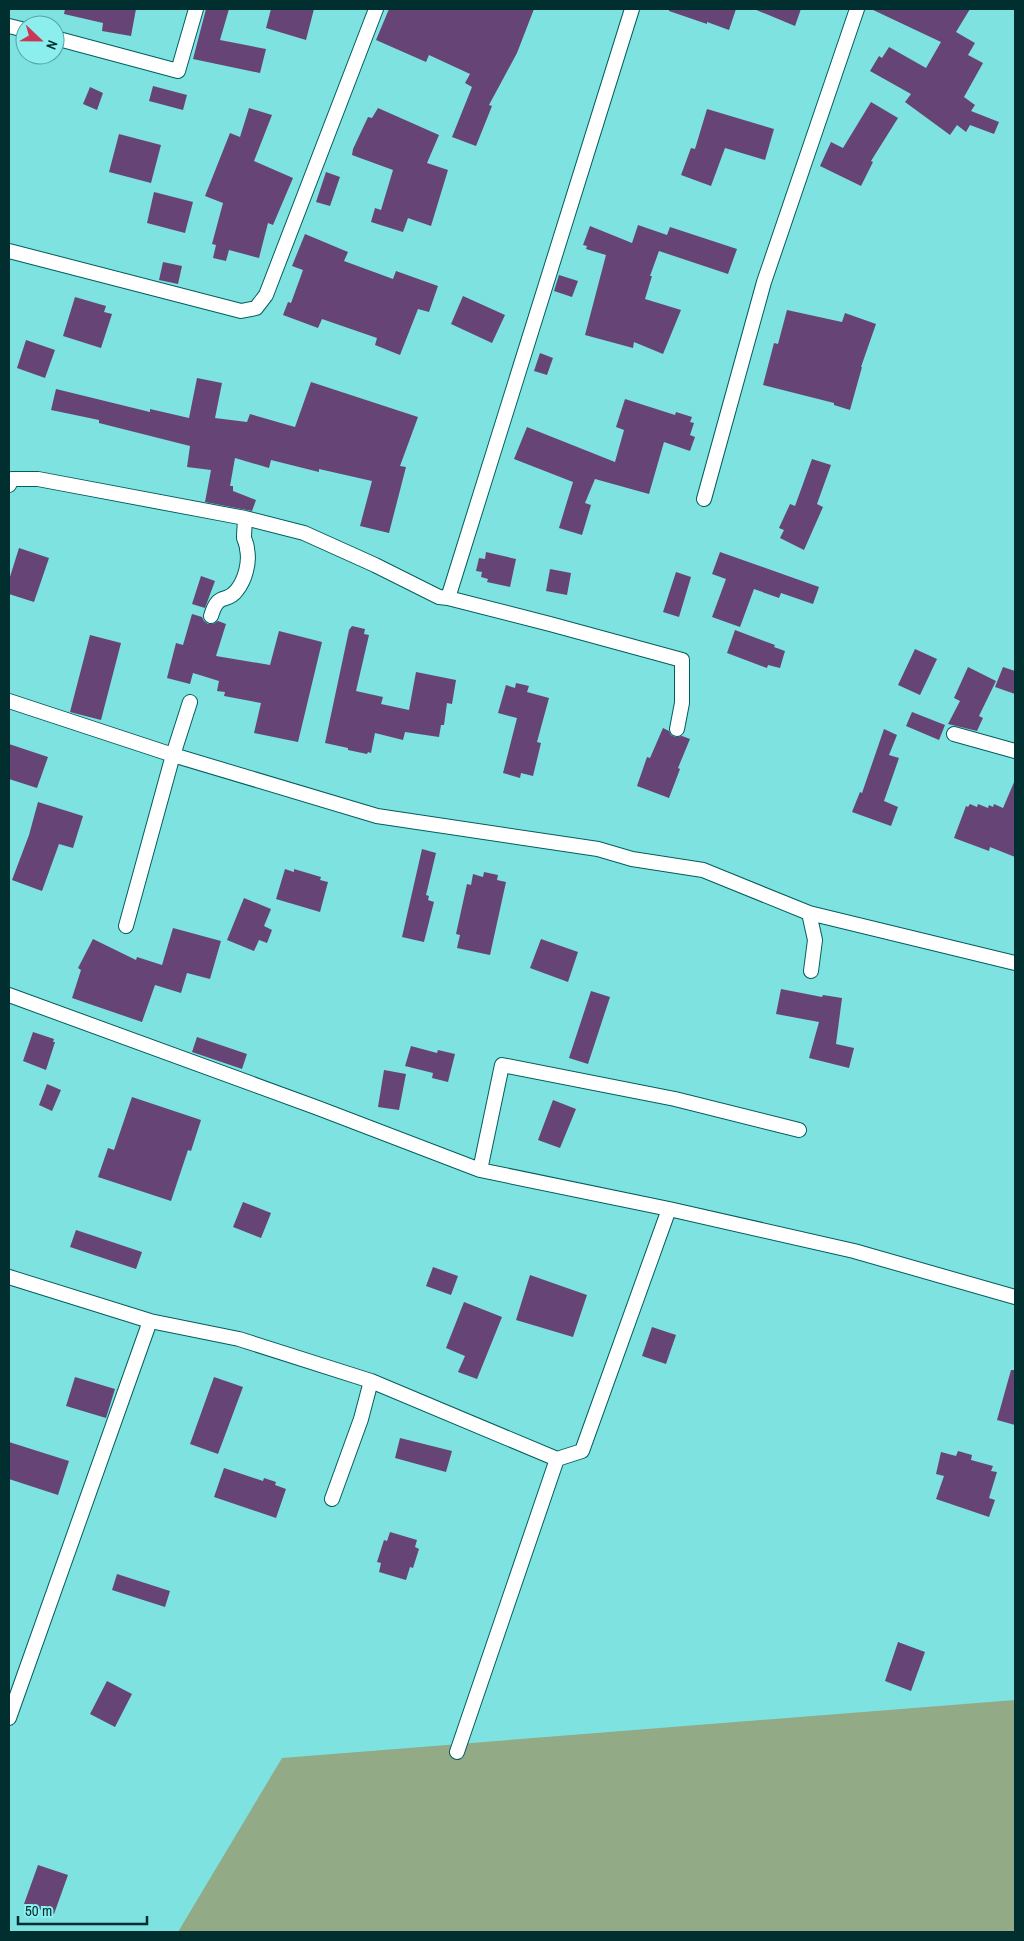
<svg xmlns="http://www.w3.org/2000/svg" width="1024" height="1941" font-family="'Archivo Narrow',sans-serif">
<style>
.green{fill:#92aa85}
.building{fill:#664576}
.lines{fill:none;stroke-linecap:round;stroke-linejoin:round}
.minor-casing{stroke:#005e5e;stroke-width:16}
.minor{stroke:#fff;stroke-width:14}
</style>
<rect width="100%" height="100%" fill="#7ee2e0"/>
<path class="green" d="M1015 1700V1932H178L282 1758Z"/>
<path class="building" d="M65 9H136L131 36 102 31 103 23 64 14Z
M206 9H229L220 40 266 49 260 73 193 59Z
M271 9H314L306 40 266 28Z
M389 9H534L517 53 489 105 492 106 476 146 452 137 472 87 465 83 470 74 429 55 426 62 376 40Z
M669 9H736L729 30 707 22V24L669 11Z
M754 9H801L795 26Z
M871 9H970L956 32 975 43 968 55 983 63 964 97 975 105 971 111 999 122 994 134 970 125 966 132 957 125 950 135 905 102 911 94 870 71 879 56 882 58 889 47 926 68 941 42Z
M153 86 187 95 183 110 149 101Z
M90 87 103 93 97 110 83 104Z
M871 102 898 118 871 161 873 162 861 186 820 166 831 142 843 148Z
M249 108 272 115 254 161 293 178 273 225 268 223 259 258 229 250 226 261 213 258 216 245 212 244 223 203 205 196 230 133 240 137Z
M378 108 439 135 427 163 448 170 431 226 408 218 403 232 371 222 375 208 381 210 393 170 352 155 353 149 368 117 372 118Z
M707 109 774 129 765 160 725 148 711 186 681 175 691 148 695 149Z
M119 134 161 145 151 183 109 172Z
M326 172 340 177 330 206 316 202Z
M154 192 193 202 185 233 147 223Z
M638 225 667 235 670 227 737 249 728 274 659 251 650 276H652L645 299 681 310 663 354 634 342 633 348 585 335 606 255 586 249 587 246 583 245 590 226 632 243Z
M305 234 348 252 344 261 393 279 396 271 438 286 429 312 418 309 400 355 375 345 377 338 322 319 318 328 283 315 288 302 291 303 303 270 292 266Z
M163 262 182 266 178 284 159 280Z
M559 275 578 281 572 297 554 291Z
M463 296 505 315 492 343 451 324Z
M75 297 106 306 104 312 112 314 101 348 63 336Z
M787 310 842 322 845 313 876 324 861 367H862L850 410 834 405V403L763 385 774 343 778 344Z
M26 340 55 350 45 378 17 368Z
M540 353 553 358 547 375 534 371Z
M197 378 222 383 215 418 247 422 250 414 295 427 311 382 418 417 400 466 406 467 389 533 360 526 372 481 319 469V472L271 460 269 468 235 458 230 486H233V491L256 500 252 511 205 502 211 470 187 467 190 446 99 423V420L51 410 56 389 150 412V409L189 418Z
M625 399 675 415 676 412 692 417 690 422 694 423 690 435 695 437 690 451 664 442 649 494 595 479 585 503 591 505 582 535 559 528 573 482 514 459 527 427 615 462 624 430 616 427Z
M812 459 831 465 817 504 823 507 804 550 780 538 784 530 779 528 790 504 795 506Z
M19 548 49 558 34 602 9 594V580Z
M486 552 516 559 510 587 487 582 488 579 481 577 482 572 476 571 479 558 485 559Z
M720 552 819 587 813 604 781 593 779 598 754 589 740 627 712 617 726 579 712 574Z
M550 569 571 573 567 595 546 591Z
M676 572 691 577 679 617 663 612Z
M201 576 215 581 205 608 192 604Z
M192 614 202 617 204 621 208 624H213L218 621 226 624 216 656 270 665 279 631 322 642 298 742 254 733 261 703 224 696 225 692 217 691 219 681 193 673 190 684 167 678 176 643 183 645Z
M352 626 365 629 364 634 369 635 356 691 383 697 381 704 409 710 416 672 456 680 452 704 447 703 444 725H441L439 737 405 732 403 740 375 733 371 753 368 752 367 754 348 750V748L325 743 349 630Z
M735 630 775 645 774 647 785 651 780 668 768 665 767 668 727 653Z
M90 635 121 643 101 720 70 712Z
M915 649 937 659 920 695 898 685Z
M968 667 996 681 979 716 983 718 977 731 948 724 960 701 954 698Z
M1003 667 1015 671V694L995 687Z
M516 683 529 686 527 692 549 698 537 742 541 743 533 776 521 773 520 778 503 773 517 718 498 713 506 685 515 688Z
M912 712 945 725 939 740 906 726Z
M663 728 669 731 671 735 675 737 682 736 690 739 678 768 680 769 669 798 637 786 647 757 650 758Z
M884 729 897 735 889 755 899 758 884 801 898 807 891 826 852 812 860 792 862 793Z
M9 744 48 757 37 788 9 779Z
M1015 780V857L990 847 989 851 954 838 966 806 968 807 970 804 977 807 978 804 988 808 989 805 993 807 994 804 1003 808Z
M38 802 83 816 73 848 59 844 42 891 12 880 29 835Z
M422 849 436 853 426 895 429 896 428 900 434 902 424 942 402 937Z
M285 869 294 872V869L321 877 320 880 328 882 320 912 276 899Z
M484 872 498 875 497 880 506 882 490 955 457 948 460 935 456 934 467 884 471 885 473 874 483 877Z
M244 898 271 909 264 926 272 930 267 943 259 940 254 951 227 940Z
M173 928 221 941 210 979 187 973 181 993 155 985 142 1022 72 998 81 970 78 968 93 939 136 960 137 957 162 965Z
M541 939 578 952 568 982 530 968Z
M781 989 822 997 823 995 842 998 836 1044 854 1048 849 1068 809 1058 819 1022 776 1014Z
M591 991 610 997 588 1064 569 1058Z
M33 1032 54 1039 53 1042H55L46 1070 23 1061Z
M197 1037 247 1054 242 1069 192 1052Z
M411 1046 437 1053 438 1050 455 1054 448 1082 432 1078 433 1073 405 1066Z
M384 1070 406 1074 399 1110 378 1107Z
M47 1084 61 1090 52 1111 39 1105Z
M132 1097 201 1120 191 1151 188 1150 171 1201 98 1177 108 1148 114 1150Z
M553 1100 576 1109 560 1148 538 1140Z
M243 1202 271 1213 261 1238 233 1227Z
M76 1230 142 1252 136 1269 70 1247Z
M433 1267 458 1276 451 1295 426 1286Z
M530 1275 587 1295 573 1337 516 1320Z
M464 1302 502 1317 477 1379 458 1372 465 1356 446 1348Z
M652 1327 676 1335 666 1364 642 1356Z
M1011 1370H1015V1425L997 1420Z
M75 1377 115 1389 106 1418 66 1406Z
M214 1377 243 1387 218 1454 190 1444Z
M400 1438 452 1451 446 1472 395 1458Z
M9 1442 69 1461 58 1495 9 1479Z
M958 1451 972 1455 971 1460 993 1466 991 1471 997 1472 989 1498 995 1500 989 1517 936 1499 944 1476 936 1474 941 1452 956 1456Z
M224 1468 263 1481 264 1478 276 1482 275 1485 286 1489 276 1518 214 1497Z
M390 1532 417 1540 415 1547 419 1549 413 1568 410 1567 406 1580 379 1572 381 1563 377 1562 384 1540 387 1541Z
M117 1574 170 1591 165 1607 112 1590Z
M898 1642 925 1652 911 1691 885 1681Z
M107 1681 132 1694 115 1727 90 1714Z
M38 1865 68 1875 54 1914 24 1904Z"/>
<g class="lines">
<g class="minor-casing">
<path id="minor" d="M9 26 25 30
M55 38 178 71 196 9
M9 251 241 311 256 308 266 295 376 9
M9 485 12 479H38L245 518 304 533 375 565 439 597 448 598 632 9
M704 499 764 282 857 9
M448 598 550 624 682 660V703L677 729
M211 616C219 590 226 605 237 590 245 580 250 562 247 549 247 545 245 541 244 538 244 531 245 524 245 518
M9 701 173 755 377 816 598 849 632 859 703 870 809 913 815 940 811 971
M954 734 1015 751
M809 913 1015 963
M126 926 173 755 190 702
M9 995 318 1108 480 1170 669 1209
M480 1170 502 1065 675 1099 799 1130
M9 1277 150 1321
M557 1459 582 1451 669 1209 854 1251 1015 1297
M332 1499 361 1419 371 1381
M9 1718 150 1321 239 1339 371 1381 557 1459 457 1752"/>
</g>
<use href="#minor" class="minor"/>
</g>
<rect width="1024" height="1941" fill="none" stroke="#012f2f" stroke-width="20"/>
<g transform="translate(40 40) rotate(112)"><circle r="24" fill="#8cefee" stroke="#54a2a2"/>
<path d="M0-4L9 19L0 12L-9 19Z" fill="#c83854"/>
<text y="-8" font-size="14" font-weight="bold" text-anchor="middle" fill="#012f2f">N</text>
</g>
<path d="M18 1916v8h129v-8" fill="none" stroke="#012f2f" stroke-width="2.5"/>
<text x="25" y="1916" font-size="15" fill="#012f2f" stroke="#8cefee" stroke-width="4" paint-order="stroke">50 m</text>
</svg>
